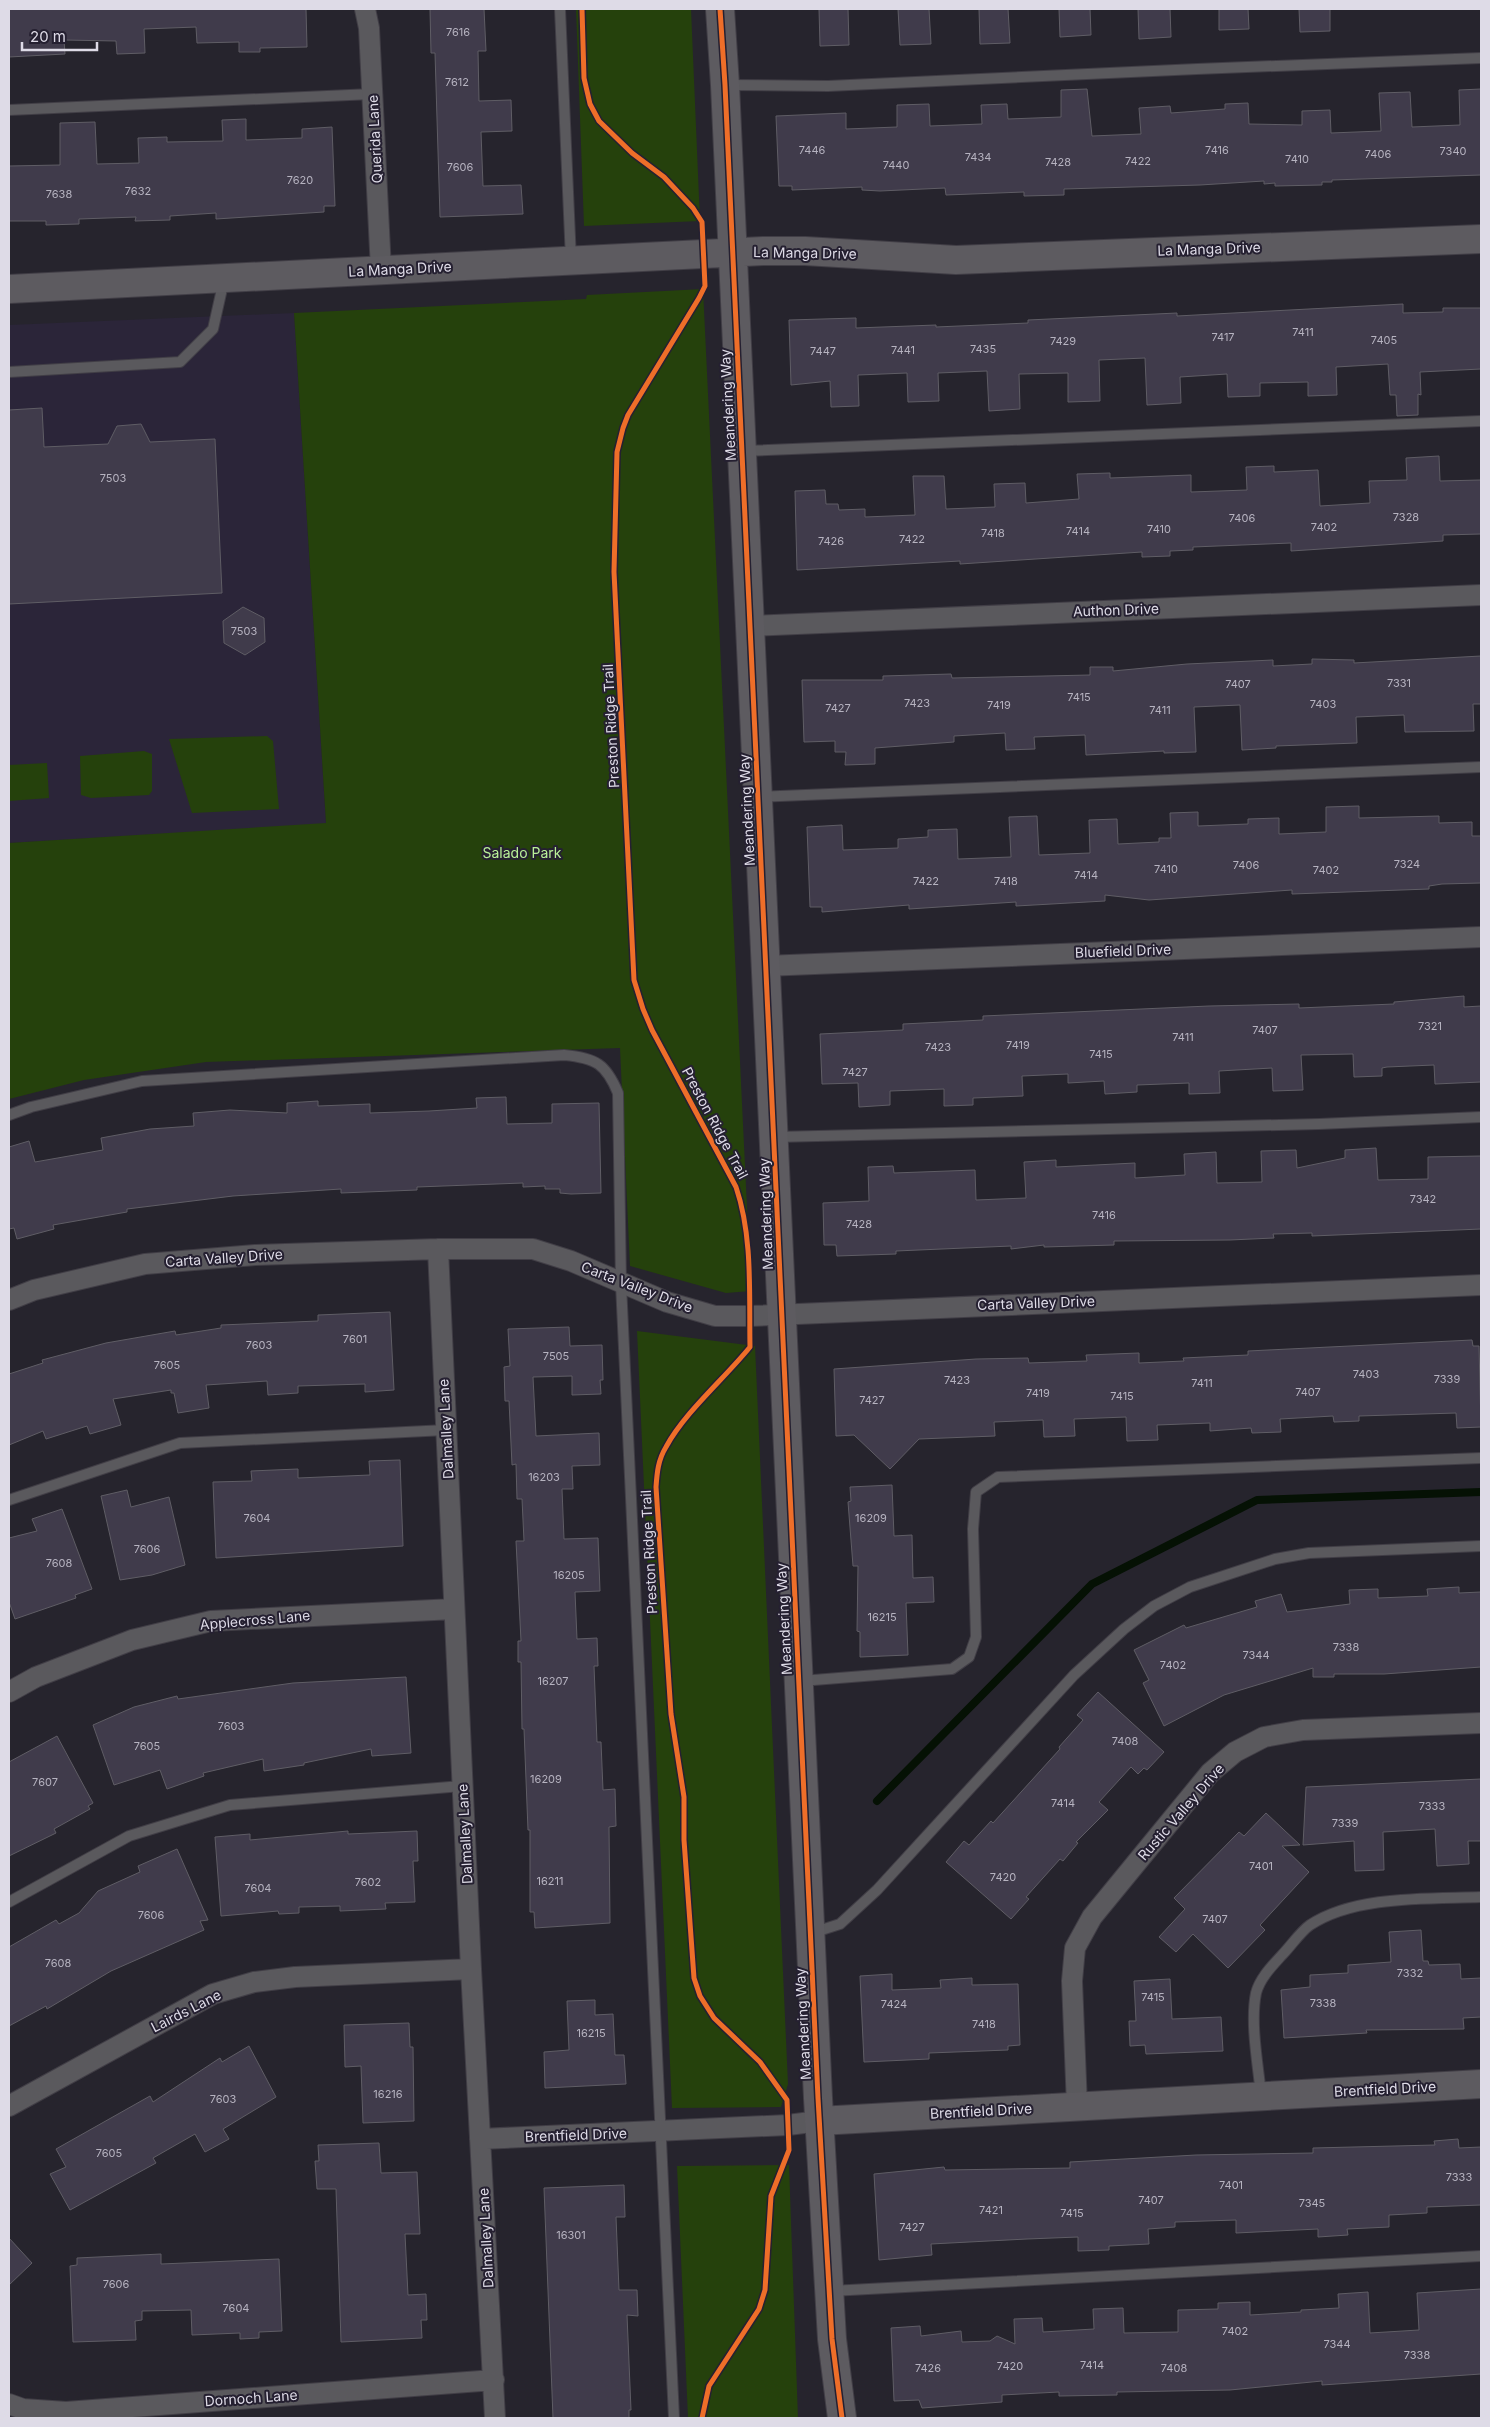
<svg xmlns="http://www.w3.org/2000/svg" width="1490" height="2427" font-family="Inter,sans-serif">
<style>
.built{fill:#2b2539}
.green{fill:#25410c}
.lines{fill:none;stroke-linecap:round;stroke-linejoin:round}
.stream{stroke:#051104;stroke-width:8}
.building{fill:#403b4b;stroke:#5f5d65}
.lane-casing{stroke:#413e46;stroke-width:12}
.street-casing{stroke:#413e46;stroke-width:22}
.secondary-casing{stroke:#413e46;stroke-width:30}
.lane{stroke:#5a595d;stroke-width:10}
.street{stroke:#5a595d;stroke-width:20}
.secondary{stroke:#5d5b60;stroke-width:28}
.cycleway-casing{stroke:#252031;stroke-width:8}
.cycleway{stroke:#ee6e29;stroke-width:5}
.labels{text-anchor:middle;stroke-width:4;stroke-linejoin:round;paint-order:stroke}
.number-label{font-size:11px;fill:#b6b3c0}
.street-label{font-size:14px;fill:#dedbe7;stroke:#252031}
.park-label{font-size:14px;fill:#b8f097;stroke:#252031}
</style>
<rect width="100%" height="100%" fill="#26242d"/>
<path class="built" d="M294 313 326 824 9 843V325Z"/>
<path class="green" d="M576 9H691L700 221 584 226Z
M703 289 751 1291 726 1293 630 1266 620 1048 206 1062 84 1080 9 1099V843L326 823 294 313 586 299 587 295Z
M267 736 273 741 279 809 192 813 169 739Z
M144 751 152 754V791L149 795 91 798 81 795 80 756Z
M47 763 49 798 9 801V765Z
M637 1331 755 1346 788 2084 781 2107 672 2108Z
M789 2165 798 2418H688L677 2166Z"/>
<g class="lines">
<path class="stream" d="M877 1801 1092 1584 1257 1500 1481 1492"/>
</g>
<path class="building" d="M9 9H306L307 47 260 48V52H239V42L197 43 196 27 144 29 145 53 117 54 116 41 64 40 65 54 9 57Z
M430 9H484L486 51H478L479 101 511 100 512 131 481 132 483 186 521 185 523 214 440 217 435 53H431Z
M819 9H848L849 45 820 46Z
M898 9H929L931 44 900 45Z
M979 9H1008L1010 43 980 44Z
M1059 9H1090L1091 35 1060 37Z
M1138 9H1170L1171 37 1139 39Z
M1219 9H1248L1249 29 1219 30Z
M1299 9H1330V31L1300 32Z
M1087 89 1092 136 1141 134 1139 108 1170 106 1171 113 1225 109V104L1248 103 1249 124 1302 125V111L1330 110 1331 133 1381 131 1379 93 1410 92 1412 127 1460 125 1459 90 1481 89V175L1332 180V182H1322V185L1275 186V183L1264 184V181L1200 185 1064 189V195L1024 196V192L946 195 945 188 880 191 862 190V187L792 190V186H779L776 116 846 113V129L897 127V105L929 104 930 126 982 124 981 105 1007 104 1008 119 1061 117V90Z
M246 119V140L302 138V129L332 127 335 206H324V212L216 219V213L170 216V220L135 221 136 217 79 219V224L46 225V221H9V166L60 165V123L95 122 97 164 139 163 138 138 167 137V142L223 141 222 120Z
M1403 304V313L1443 312V308H1481V369L1420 372 1421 395 1418 394V415L1397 416 1396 395H1390L1388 364 1336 367 1337 395 1308 396V382L1260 383V396L1228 397 1227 374 1180 377 1181 403 1147 405 1145 358 1099 360 1100 401 1068 402V373L1019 374 1020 409 989 411 987 371 938 373 939 401 908 402 907 373 858 375 859 406 831 407 830 381 791 385 789 320 856 318V328L936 325V327L1028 323V320L1177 313V316Z
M42 408 44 447 108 444 117 426 141 424 150 442 215 439 222 593 9 604V410Z
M1439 456 1440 481 1481 480V534L1443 535V541L1291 551V543L1193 547V550L1170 551V556L1142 557V552L960 564V561L797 570 795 491 825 490 826 504H838L839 510 865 509V517L915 515 913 476H944L946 509 995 507 994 484 1025 483 1026 503 1079 499 1077 474 1110 473V478L1191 475V492L1247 490 1246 467 1274 466V472L1318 470 1320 506 1370 503 1369 481 1407 480 1406 458Z
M243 607 264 618 265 642 245 655 224 643 223 621Z
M1481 656V704H1473L1474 731 1405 732 1404 715 1356 717 1357 743 1276 746V748L1242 750 1240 705 1194 707 1196 752 1164 753V751L1086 755 1085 735 1034 737 1035 749 1006 750 1005 733 954 736V742L875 748V764L845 765 846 752H835V741L804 742 802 680H883V676L951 674 952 678 1090 675V667H1113V671L1187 664 1273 660V666L1312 664V659L1354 660V663Z
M1359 806V818L1439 816V823L1472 822V836H1481V883L1442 884 1429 886V889L1292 894V890L1149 900 1105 895V901L1016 906V902L909 909V905L822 912V907H810L807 827 842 825 843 850 898 848V839L928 837V830L957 829 958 859 1011 857 1009 817 1037 816 1039 855 1090 853 1089 820 1117 819 1118 844 1159 842V838H1171L1170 813 1198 812V826L1248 824V819L1279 818V834L1326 832V807Z
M1464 996V1007L1481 1006V1082L1435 1084 1434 1065 1387 1067 1382 1068V1076L1354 1077 1353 1054 1301 1055 1303 1090 1273 1091 1272 1068 1219 1071 1220 1093 1189 1094V1083L1137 1085V1092L1105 1094 1104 1081 1068 1083V1074L1022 1076 1023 1096 973 1098V1105L944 1106V1089L890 1091V1105L859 1107 858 1083 822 1084 820 1034 903 1030V1024L983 1020V1016L1209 1006 1299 1004V1008L1394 1004V1002Z
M506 1097 507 1124 552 1123V1104L599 1103 601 1193 571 1194 560 1193V1189H545V1186L523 1187V1183L417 1187V1190L341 1193V1189L233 1196 127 1209V1212L53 1225 54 1229 17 1239 14 1228 9 1229V1147L29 1141 35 1162 103 1150 101 1138 150 1129 194 1126 193 1113 230 1110 287 1113V1103L318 1101V1106L370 1104V1113L429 1111 477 1108 476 1098Z
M1376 1148 1378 1180 1428 1179V1157L1481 1156V1229L1312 1236V1233L1273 1234 1274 1238 1230 1240 1114 1241V1245L1044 1247V1245L1011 1249V1246L896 1251V1254L837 1256 836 1245H824L823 1203 869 1201 868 1167 893 1166 894 1173 975 1170 976 1200 1026 1198 1024 1162 1056 1160V1167L1135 1163V1178L1185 1175 1184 1154 1216 1152 1217 1183 1262 1182 1261 1151 1296 1150 1297 1168 1345 1158V1150Z
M390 1312 394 1390 365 1392V1384L298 1386V1393L268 1395 267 1381 206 1385 209 1408 178 1413 174 1393H171V1390L113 1399 121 1425 90 1434 87 1426 46 1439 43 1431 9 1445V1374L43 1363 42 1360 106 1343 175 1331 176 1335 221 1328V1325L318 1321V1315Z
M569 1327 570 1346 602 1345 603 1380H600L601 1394 572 1395V1376L533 1377 536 1436 599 1433 600 1465 572 1466 573 1489H562L564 1539 598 1538 600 1591 575 1592 577 1639 597 1638 598 1666H594L597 1742H601L603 1790 615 1789 616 1826 609 1827 610 1923 535 1928 534 1912H530V1830H528L524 1729H522L521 1662H518V1641H521L516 1541H524L522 1499H517L516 1464 512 1465 509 1401H505L504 1367 510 1366 508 1329Z
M1472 1340 1473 1346H1479L1481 1427 1457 1428 1456 1413 1359 1416V1421L1334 1422 1333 1416 1280 1419 1281 1432 1252 1433 1251 1428 1210 1431V1423L1157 1425 1158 1440 1127 1441 1126 1417 1074 1419 1075 1436 1044 1437 1043 1420 994 1422 995 1436 919 1439 890 1469 854 1435 836 1436 834 1369 976 1359 1028 1358 1029 1363 1087 1361 1086 1355 1139 1353V1363L1184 1361 1183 1358 1248 1355V1351Z
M400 1460 403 1546 216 1558 213 1482 252 1481 251 1471 298 1469V1478L370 1475 369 1461Z
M892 1485 894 1536 912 1535 913 1578 933 1577 934 1602 906 1603 908 1655 860 1657V1632L857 1631 858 1566H853L848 1502 851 1501 850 1487Z
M127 1490 131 1507 169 1497 185 1565 152 1575 120 1580 101 1496Z
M62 1509 92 1589 75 1595 76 1598 15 1619 9 1602V1538L37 1531 32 1519Z
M1459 1587V1593L1481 1592V1667L1384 1674H1334V1677H1313V1668L1224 1695 1164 1726 1143 1683 1149 1680 1134 1650 1184 1625 1186 1628 1257 1607 1255 1601 1281 1594 1287 1612 1350 1604 1349 1590 1378 1589V1598L1428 1596 1427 1589Z
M406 1677 411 1753 372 1756 371 1749 304 1763V1765L264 1771 263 1759 203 1773 204 1776 167 1789 160 1770 114 1785 93 1725 134 1707 177 1696 178 1699 293 1683Z
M1098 1692 1164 1752 1147 1770 1144 1768 1138 1774 1131 1767 1099 1802 1108 1810 1076 1842 1078 1843 1063 1861 1060 1859 1026 1897 1029 1899 1011 1919 946 1862 964 1841 969 1845 991 1821 993 1823 1060 1749 1059 1747 1083 1720 1077 1715Z
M57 1736 93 1803 88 1806 90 1809 54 1829 56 1833 9 1856V1762Z
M1481 1779V1841H1468L1469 1864 1437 1866 1435 1829 1383 1832 1384 1870 1355 1871 1354 1841 1303 1845 1306 1787Z
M1266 1813 1300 1845 1282 1846 1309 1872 1260 1925 1265 1930 1228 1968 1193 1934 1176 1952 1159 1937 1185 1909 1174 1898 1239 1832 1244 1836Z
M348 1831V1834L417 1831 418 1861H413L415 1902 385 1903 386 1909 340 1911V1906L299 1907V1913L279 1914 278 1911 221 1916 215 1837 250 1834V1840Z
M177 1849 208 1920 200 1921 204 1930 111 1971 47 2009 46 2006 9 2026V1947L56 1920 59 1924 79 1913 98 1891 140 1872 138 1866Z
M1421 1930 1423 1961H1428L1429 1965 1460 1964 1461 1979 1481 1978V2017L1463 2018 1464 2029 1366 2030 1367 2033 1284 2038 1281 1990 1310 1987V1975L1348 1973V1965L1391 1962 1389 1932Z
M892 1974V1990L941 1988 940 1980 972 1978V1985L1018 1984 1020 2045 1008 2046V2050L929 2053V2059L864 2062 860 1976Z
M1170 1979 1172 2019 1221 2017 1223 2051 1146 2054 1145 2045 1130 2046 1129 2021H1136L1134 1981Z
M595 2000V2015L613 2014 615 2055H624L626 2084 545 2088 544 2052 569 2050 567 2001Z
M409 2023 410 2047H413L414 2121 363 2123 361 2066 345 2067 344 2025Z
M249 2046 276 2097 223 2129 229 2139 205 2152 195 2134 153 2158 156 2163 70 2210 50 2174 66 2167 56 2149 150 2096 153 2102 220 2058 222 2062Z
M1458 2139 1459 2148 1481 2147V2205L1427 2207V2213L1389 2215V2227L1347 2229 1348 2235 1318 2237V2229L1236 2233V2220L1175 2222V2227L1148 2229 1149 2244 1109 2246V2250L1078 2251V2237L1027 2239 931 2244 932 2255 879 2260 874 2174 944 2167 945 2170 1070 2168V2162L1196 2155 1313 2153V2148L1435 2145 1434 2141Z
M379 2143 381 2173 417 2172 420 2234H405L408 2295 426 2294 427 2320H421L422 2338 341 2342 336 2189H317L315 2161H319L318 2145Z
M624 2185 625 2217H616L619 2290H637L638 2316 627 2315 631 2410H629V2418H553L544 2188Z
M9 2238 32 2263 9 2285Z
M161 2254V2264L279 2259 282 2331 259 2332V2338L240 2339V2333L192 2335 191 2310 142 2311V2320L135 2321 136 2340 73 2342 70 2266 77 2265V2258Z
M1481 2289V2374L1322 2385V2381L1230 2390 1117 2392V2395L1059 2396V2392L1002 2395V2402L922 2408 919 2400 894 2401 891 2328 920 2326 921 2336 961 2331 962 2342 990 2341 997 2336 1015 2344 1014 2319 1042 2318 1043 2332 1094 2329 1093 2309 1123 2308 1124 2333 1178 2332V2310L1218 2309V2303L1250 2302V2315L1301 2312V2310L1339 2308 1338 2294 1368 2292 1370 2333 1419 2330 1417 2293Z"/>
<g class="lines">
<g class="lane-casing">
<path id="lane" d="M560 9 571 260
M726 85 828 86 1197 69 1481 58
M9 110 372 94
M9 372 180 362 213 329 224 280
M743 451 1481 421
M758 797 1481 767
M9 1115 31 1107 142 1081 564 1055C596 1058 606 1064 618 1093L621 1284 674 2418
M775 1137 1319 1124 1481 1117
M9 1500 180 1443 446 1430
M801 1681 952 1669 969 1657 976 1637 973 1529 976 1492 998 1477 1481 1458
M9 1902 129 1836 230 1805 462 1786
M812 1933 840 1924 877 1890 1074 1675 1124 1629 1154 1606 1190 1587 1275 1559 1309 1553 1481 1546
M1261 2095C1258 2064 1250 2023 1256 1993 1260 1978 1272 1966 1282 1955 1291 1946 1300 1932 1310 1925 1355 1895 1429 1899 1481 1897
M831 2291 1481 2256"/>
</g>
<g class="street-casing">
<path id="street" d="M365 9 369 28 381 270
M750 626 1481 595
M765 966 1481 937
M438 1249 471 1969 495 2418
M9 1300 34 1290 145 1264 255 1255 438 1249H533L571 1261 667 1302 715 1316H750L1481 1285
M9 1692 36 1677 132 1640 211 1621 454 1609
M9 2106 213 1994 254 1982 295 1977 471 1969
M1077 2106 1072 1981 1075 1948 1092 1917 1210 1773 1235 1752 1264 1737 1303 1730 1481 1723
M480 2139 788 2125 819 2121
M9 2404 23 2409 66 2412 494 2380"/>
</g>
<g class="secondary-casing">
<path id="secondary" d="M720 9 725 85 818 2098 832 2339 842 2418
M9 289 763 251H805L956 260 1481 239
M819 2121 1481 2084"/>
</g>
<use href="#lane" class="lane"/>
<use href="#street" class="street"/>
<use href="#secondary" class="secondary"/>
<g class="cycleway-casing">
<path id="cycleway" d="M582 9 584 78 590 104 599 121 632 153 664 177 693 208 702 222 705 286 699 298 628 415 623 428 617 452 614 572 634 980 643 1009 652 1030 736 1187C753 1237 749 1294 750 1347 724 1379 685 1412 666 1447 658 1460 657 1473 656 1487L671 1714 684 1797V1840L694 1978 700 1996 714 2018 760 2062 787 2100 789 2150 771 2196 765 2290 759 2309 709 2386 702 2418
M720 9 725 85 818 2098 832 2339 842 2418"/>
</g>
<use href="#cycleway" class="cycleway"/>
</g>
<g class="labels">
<g class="number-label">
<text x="458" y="36">7616</text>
<text x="457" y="86">7612</text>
<text x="812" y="154">7446</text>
<text x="1217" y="154">7416</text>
<text x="1453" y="155">7340</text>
<text x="1378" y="158">7406</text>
<text x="978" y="161">7434</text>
<text x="1297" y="163">7410</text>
<text x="1138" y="165">7422</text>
<text x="1058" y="166">7428</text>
<text x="896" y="169">7440</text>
<text x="460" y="171">7606</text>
<text x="300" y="184">7620</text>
<text x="138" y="195">7632</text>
<text x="59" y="198">7638</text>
<text x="1303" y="336">7411</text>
<text x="1223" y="341">7417</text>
<text x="1384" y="344">7405</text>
<text x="1063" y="345">7429</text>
<text x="983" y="353">7435</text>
<text x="903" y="354">7441</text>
<text x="823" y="355">7447</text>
<text x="113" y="482">7503</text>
<text x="1406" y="521">7328</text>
<text x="1242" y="522">7406</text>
<text x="1324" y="531">7402</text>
<text x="1159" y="533">7410</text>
<text x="1078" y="535">7414</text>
<text x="993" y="537">7418</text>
<text x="912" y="543">7422</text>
<text x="831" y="545">7426</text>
<text x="244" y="635">7503</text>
<text x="1399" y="687">7331</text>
<text x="1238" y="688">7407</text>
<text x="1079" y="701">7415</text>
<text x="917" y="707">7423</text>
<text x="1323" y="708">7403</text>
<text x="999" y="709">7419</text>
<text x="838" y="712">7427</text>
<text x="1160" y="714">7411</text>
<text x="1407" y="868">7324</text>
<text x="1246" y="869">7406</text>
<text x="1166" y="873">7410</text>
<text x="1326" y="874">7402</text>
<text x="1086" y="879">7414</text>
<text x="926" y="885">7422</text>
<text x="1006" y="885">7418</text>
<text x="1430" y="1030">7321</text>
<text x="1265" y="1034">7407</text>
<text x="1183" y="1041">7411</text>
<text x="1018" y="1049">7419</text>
<text x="938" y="1051">7423</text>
<text x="1101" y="1058">7415</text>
<text x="855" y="1076">7427</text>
<text x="1423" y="1203">7342</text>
<text x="1104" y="1219">7416</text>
<text x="859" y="1228">7428</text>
<text x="355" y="1343">7601</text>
<text x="259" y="1349">7603</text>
<text x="556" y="1360">7505</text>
<text x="167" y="1369">7605</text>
<text x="1366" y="1378">7403</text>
<text x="1447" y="1383">7339</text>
<text x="957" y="1384">7423</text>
<text x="1202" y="1387">7411</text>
<text x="1308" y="1396">7407</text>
<text x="1038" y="1397">7419</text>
<text x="1122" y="1400">7415</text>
<text x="872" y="1404">7427</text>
<text x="544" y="1481">16203</text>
<text x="257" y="1522">7604</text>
<text x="871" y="1522">16209</text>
<text x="147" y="1553">7606</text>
<text x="59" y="1567">7608</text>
<text x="569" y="1579">16205</text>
<text x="882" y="1621">16215</text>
<text x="1346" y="1651">7338</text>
<text x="1256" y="1659">7344</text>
<text x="1173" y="1669">7402</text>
<text x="553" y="1685">16207</text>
<text x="231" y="1730">7603</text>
<text x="1125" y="1745">7408</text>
<text x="147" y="1750">7605</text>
<text x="546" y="1783">16209</text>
<text x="45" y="1786">7607</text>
<text x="1063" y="1807">7414</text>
<text x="1432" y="1810">7333</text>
<text x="1345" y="1827">7339</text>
<text x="1261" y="1870">7401</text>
<text x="1003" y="1881">7420</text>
<text x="550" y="1885">16211</text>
<text x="368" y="1886">7602</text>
<text x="258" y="1892">7604</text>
<text x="151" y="1919">7606</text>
<text x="1215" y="1923">7407</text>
<text x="58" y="1967">7608</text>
<text x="1410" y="1977">7332</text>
<text x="1153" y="2001">7415</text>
<text x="1323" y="2007">7338</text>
<text x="894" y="2008">7424</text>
<text x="984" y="2028">7418</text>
<text x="591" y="2037">16215</text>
<text x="388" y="2098">16216</text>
<text x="223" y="2103">7603</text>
<text x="109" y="2157">7605</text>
<text x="1459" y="2181">7333</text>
<text x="1231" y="2189">7401</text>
<text x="1151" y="2204">7407</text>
<text x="1312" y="2207">7345</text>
<text x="991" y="2214">7421</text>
<text x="1072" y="2217">7415</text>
<text x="912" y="2231">7427</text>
<text x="571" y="2239">16301</text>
<text x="116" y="2288">7606</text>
<text x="236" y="2312">7604</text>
<text x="1235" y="2335">7402</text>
<text x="1337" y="2348">7344</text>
<text x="1417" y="2359">7338</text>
<text x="1092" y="2369">7414</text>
<text x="1010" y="2370">7420</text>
<text x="928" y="2372">7426</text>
<text x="1174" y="2372">7408</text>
</g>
<g class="street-label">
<text transform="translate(375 139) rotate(-93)" y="5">Querida Lane</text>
<text transform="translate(1209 249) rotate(-2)" y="5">La Manga Drive</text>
<text transform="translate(805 253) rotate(1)" y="5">La Manga Drive</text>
<text transform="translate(400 269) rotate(-3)" y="5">La Manga Drive</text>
<text transform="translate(728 405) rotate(-93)" y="5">Meandering Way</text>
<text transform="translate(1116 610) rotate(-2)" y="5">Authon Drive</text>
<text transform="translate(611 726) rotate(-93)" y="5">Preston Ridge Trail</text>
<text transform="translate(747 810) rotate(-93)" y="5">Meandering Way</text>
<text transform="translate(1123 951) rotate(-2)" y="5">Bluefield Drive</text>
<text transform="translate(715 1123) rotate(62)" y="5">Preston Ridge Trail</text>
<text transform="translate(766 1214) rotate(-92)" y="5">Meandering Way</text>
<text transform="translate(224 1258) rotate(-4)" y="5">Carta Valley Drive</text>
<text transform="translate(637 1287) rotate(21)" y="5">Carta Valley Drive</text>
<text transform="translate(1036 1303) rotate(-2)" y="5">Carta Valley Drive</text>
<text transform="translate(446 1429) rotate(-93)" y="5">Dalmalley Lane</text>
<text transform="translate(649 1552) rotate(-93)" y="5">Preston Ridge Trail</text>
<text transform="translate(784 1619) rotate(-93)" y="5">Meandering Way</text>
<text transform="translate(255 1620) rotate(-5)" y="5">Applecross Lane</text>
<text transform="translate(1181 1812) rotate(-49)" y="5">Rustic Valley Drive</text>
<text transform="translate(465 1834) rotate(-93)" y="5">Dalmalley Lane</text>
<text transform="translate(186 2011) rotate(-27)" y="5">Lairds Lane</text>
<text transform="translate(803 2024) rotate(-93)" y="5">Meandering Way</text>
<text transform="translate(1385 2089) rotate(-3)" y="5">Brentfield Drive</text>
<text transform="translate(981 2111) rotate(-3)" y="5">Brentfield Drive</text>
<text transform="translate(576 2135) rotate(-2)" y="5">Brentfield Drive</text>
<text transform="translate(486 2238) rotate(-93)" y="5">Dalmalley Lane</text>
<text transform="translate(251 2398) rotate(-4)" y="5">Dornoch Lane</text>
</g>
<g class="park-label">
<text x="522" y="858">Salado Park</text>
</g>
</g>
<rect width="1490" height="2427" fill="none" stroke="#dedbe7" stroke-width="20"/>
<path d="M22 42v8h75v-8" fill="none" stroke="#dedbe7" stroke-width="2.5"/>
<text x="30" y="42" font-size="15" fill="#dedbe7" stroke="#252031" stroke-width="4" paint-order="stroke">20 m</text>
</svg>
